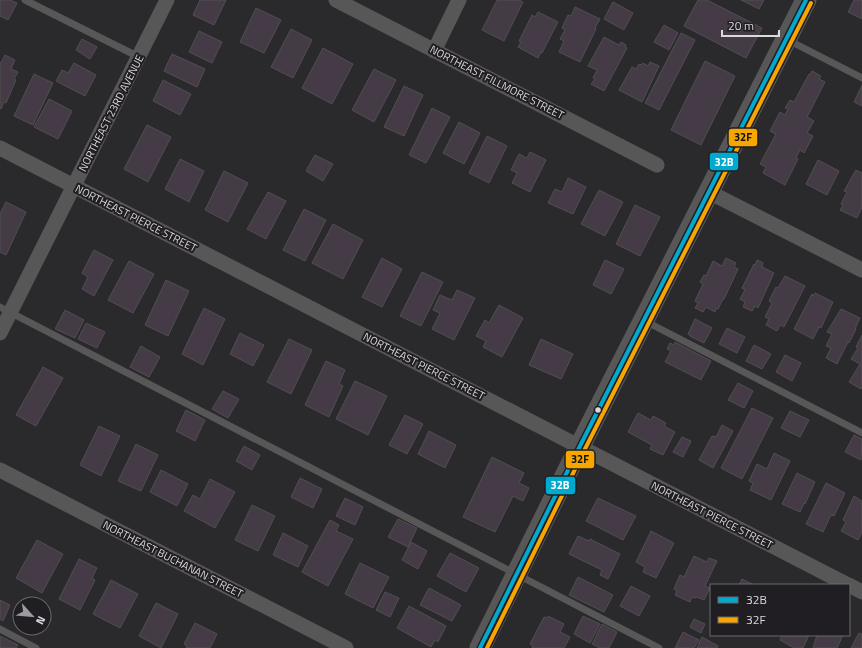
<svg xmlns="http://www.w3.org/2000/svg" width="862" height="648" font-family="'Titillium Web',sans-serif">
<style>
.building{fill:#443b47;stroke:#504f50}
.lines{fill:none;stroke-linecap:round;stroke-linejoin:round}
.service{stroke:#585758;stroke-width:7}
.minor{stroke:#585758;stroke-width:15}
.secondary{stroke:#585758;stroke-width:21}
.bus-1-casing{stroke:#211e23;stroke-width:7}
.bus-2-casing{stroke:#211e23;stroke-width:7}
.bus-1{stroke:#00a9ce;stroke-width:4}
.bus-2{stroke:#f7a600;stroke-width:4}
.bus-dot{fill:#dbd9dc;stroke:#211e23;stroke-width:1.5}
.labels{text-anchor:middle;stroke-width:4;stroke-linejoin:round;paint-order:stroke}
.street-label{font-size:11px;fill:#dbd9dc;stroke:#211e23}
.line-badge{stroke:#211e23;stroke-width:1.5}
.badge-label{font-size:11px;text-anchor:middle;font-weight:bold;fill:#fff}
.pale-badge-label{font-size:11px;text-anchor:middle;font-weight:bold;fill:#111}
</style>
<rect width="100%" height="100%" fill="#2a292b"/>
<path class="building" d="M0 0H10L17 3 8 20 0 16Z
M200 0H226L214 25 193 15Z
M497 0H519L523 2 504 41 482 30Z
M698 0H707L762 28 746 58 684 26Z
M741 0H764L759 9Z
M854 0H862V19L848 12Z
M613 2 633 13 624 30 604 19Z
M575 7 600 19 595 28 596 29 580 62 559 52 564 41 560 39 565 30 562 28 568 15 571 16Z
M256 8 281 20 264 53 240 42Z
M538 12 558 22 542 53 541 52 538 58 518 47 521 42 519 41 532 15 535 17Z
M664 25 678 33 669 50 654 42Z
M291 29 312 40 293 78 271 67Z
M199 31 222 42 212 63 189 52Z
M681 33 695 40 659 110 645 103Z
M604 37 619 45 621 42 626 45 625 47 627 48 604 91 591 84 595 79 593 78 597 70 588 66Z
M82 39 97 47 90 59 76 50Z
M323 48 353 64 332 104 302 88Z
M172 54 205 69 197 87 164 71Z
M5 55 15 60 11 69 18 72 14 79 16 80 6 103 4 102 1 109 0 108V62L1 63Z
M705 61 735 76 701 145 671 130Z
M650 62 659 66 642 102 619 90 632 67 636 69 639 64 642 65 643 63 648 66Z
M74 63 96 75 85 96 56 81 62 70 68 73Z
M374 69 396 80 374 122 352 110Z
M812 71 821 76 819 79 825 82 807 117 814 121 807 133 813 136 804 153 800 150 796 158 798 159 785 185 763 173 766 167 760 164 776 134 770 131 780 112 785 115 788 109 785 108 790 100 794 102 809 74 810 75Z
M34 74 53 83 33 125 14 116Z
M163 80 191 94 180 115 153 101Z
M862 85V106L854 102Z
M404 86 423 95 404 136 384 127Z
M49 99 72 111 58 139 34 127Z
M432 108 450 117 426 163 409 155Z
M459 122 480 133 464 164 443 153Z
M147 125 171 137 148 182 124 169Z
M487 136 507 146 489 183 469 173Z
M530 152 546 160 530 192 512 183 517 173 511 170 519 154 527 158Z
M315 155 333 164 323 181 306 171Z
M180 159 204 171 189 202 165 189Z
M818 160 839 171 827 195 806 184Z
M856 170 862 173V207L857 218 840 210 843 205 841 204 847 192 844 191Z
M224 171 248 183 228 222 205 210Z
M568 178 586 187 573 214 548 203 555 189 562 192Z
M599 190 623 202 605 236 581 224Z
M268 192 286 201 266 239 247 229Z
M6 202 26 212 6 255 0 252V214Z
M635 205 660 217 640 256 616 244Z
M304 209 326 220 305 261 283 250Z
M333 224 363 240 343 279 312 263Z
M94 250 113 260 94 296 82 289 88 277 82 273Z
M382 258 402 269 382 307 362 297Z
M726 258 736 263 734 267 738 269 724 299H723L718 309 716 308 715 312 706 307 703 312 695 308 698 303 695 301 703 284 700 282 704 275 706 276 713 261 722 266Z
M605 260 624 269 611 294 593 285Z
M757 260 763 263 762 267 774 273 758 308 755 306 752 311 743 307 745 302 740 299 745 290 742 288 754 264 755 265Z
M129 261 154 274 133 313 108 300Z
M422 272 443 282 421 326 400 316Z
M785 276 805 286 784 327 780 325 777 331 766 325 769 319 765 317 772 303 769 301 776 287 778 288Z
M166 280 189 291 168 336 145 325Z
M457 290 475 298 454 340 432 329 440 313 433 310 440 295 452 300Z
M815 293 833 302 821 328 819 327 813 339 794 329 812 294 813 296Z
M499 305 523 318 502 357 483 347 486 341 476 336 485 320 489 323Z
M204 308 225 319 203 365 182 354Z
M841 309 860 318 855 329H856L849 343 848 342 837 364 826 358 831 348 826 346 832 334 827 332Z
M65 310 84 320 75 338 55 329Z
M695 319 712 328 704 343 690 336V335L688 334Z
M86 323 105 332 97 348 78 339Z
M727 328 745 337 737 353 719 344Z
M240 333 264 345 253 366 230 354Z
M862 335V387L861 389 849 382 860 364 851 359 858 348 856 347Z
M289 339 312 350 291 394 267 382Z
M541 339 573 354 561 379 529 365Z
M675 342 711 361 701 380 665 362 671 351 667 349 670 343 674 345Z
M754 345 771 354 762 369 746 361Z
M141 346 160 357 149 377 130 367Z
M785 355 801 363 792 381 776 372Z
M326 361 345 370 339 384 343 386 329 417 305 405Z
M43 367 63 378 36 426 16 415Z
M355 381 387 396 368 435 336 419Z
M738 383 753 391 744 408 728 400Z
M223 391 239 399 228 418 212 409Z
M752 408 773 418 742 479 721 468Z
M186 410 205 420 195 441 176 431Z
M790 411 809 420 800 437 781 428Z
M638 413 651 420 653 416 666 423 664 426 675 432 663 455 650 449 652 445 628 432Z
M405 415 423 424 407 454 389 445Z
M722 425 733 431 713 468 699 460 712 436 716 437Z
M99 426 120 436 101 476 80 465Z
M429 431 456 445 445 468 418 454Z
M854 435 862 439 861 460 845 452Z
M682 437 691 441 683 457 673 452Z
M136 444 158 455 141 491 118 481Z
M244 446 260 455 252 470 236 461Z
M774 453 790 461 771 500 750 490 753 483 749 481 757 464 767 469Z
M492 457 524 473 519 483 529 488 523 501 513 496 495 532 463 517Z
M161 470 188 484 177 506 150 492Z
M797 473 815 482 805 504 804 503 800 512 782 504Z
M300 478 322 489 313 508 291 497Z
M210 479 235 492 215 528 184 511 193 495 200 499Z
M826 483 845 493 834 516 831 515 823 532 806 524Z
M854 496 862 501V532L858 540 841 531 846 522 843 520Z
M345 498 363 507 355 525 336 516Z
M598 498 636 516 623 540 586 521Z
M252 505 275 516 258 551 235 540Z
M398 519 417 528 408 547 388 537Z
M330 520 339 525 336 531 353 539 328 586 302 572Z
M651 531 674 543 656 578 643 572 645 567 636 562Z
M283 533 308 546 298 567 273 555Z
M578 536 589 541 590 539 620 554 608 579 600 575 602 570 569 554Z
M37 540 63 554 42 593 16 578Z
M411 542 427 551 418 569 402 560Z
M450 553 479 568 466 592 437 576Z
M694 556 707 562 709 558 717 561 705 586 710 588 704 600 697 597 696 598 692 597 690 602 675 595 677 591 674 589 680 575 684 577Z
M79 559 97 568 92 578 95 580 80 610 59 599Z
M360 563 389 577 373 608 345 594Z
M578 577 613 595 604 612 569 595Z
M742 579 754 585H739Z
M111 580 138 594 120 628 93 614Z
M631 586 650 596 639 616 620 606Z
M429 588 461 605 452 621 420 605Z
M385 592 399 598 390 617 376 610Z
M0 600 10 605 3 621 0 619Z
M156 603 178 614 161 648 139 636Z
M409 606 446 626 438 642 435 640 431 647 397 628Z
M548 616 564 624 560 632 570 637 564 648H532L533 646 530 644 544 617 547 618Z
M583 616 600 624 590 643 574 634Z
M694 619 705 624 701 633 690 627Z
M195 623 217 634 210 648H186L187 646 184 644Z
M602 624 617 632 609 648H600L592 644Z
M683 632 699 640 694 648H675Z
M859 633 862 634V648H851Z
M782 635H809L803 648H794L780 640Z
M817 635H843L837 648H813Z
M0 636 18 645 16 648H0Z
M702 637 718 646 717 648H697Z"/>
<g class="lines">
<path class="service" d="M25 0 139 57
M788 40 862 78
M0 307 659 648
M645 321 862 433
M0 629 36 648"/>
<path class="minor" d="M336 0 657 165
M434 51 459 0
M0 148 848 585
M709 192 862 270
M0 333 167 0
M0 470 346 648
M849 585 862 592"/>
<path class="secondary" d="M480 648 580 446 806 0"/>
<g class="bus-1-casing">
<path id="bus-1" d="M480 648 580 446 806 0"/>
</g>
<g class="bus-2-casing">
<path id="bus-2" d="M487 648 585 449 811 3"/>
</g>
<use href="#bus-1" class="bus-1"/>
<use href="#bus-2" class="bus-2"/>
</g>
<circle class="bus-dot" cx="598" cy="410" r="3.5"/>
<g class="labels">
<g class="street-label">
<text transform="translate(497 82) rotate(27)" y="4">NORTHEAST FILLMORE STREET</text>
<text transform="translate(111 113) rotate(-63)" y="4">NORTHEAST 23RD AVENUE</text>
<text transform="translate(136 218) rotate(27)" y="4">NORTHEAST PIERCE STREET</text>
<text transform="translate(424 366) rotate(27)" y="4">NORTHEAST PIERCE STREET</text>
<text transform="translate(712 515) rotate(27)" y="4">NORTHEAST PIERCE STREET</text>
<text transform="translate(173 559) rotate(27)" y="4">NORTHEAST BUCHANAN STREET</text>
</g>
</g>
<g class="line-badge">
<rect x="728" y="128" width="30" height="19" rx="4" fill="#f7a600"/>
<rect x="709" y="152" width="30" height="19" rx="4" fill="#00a9ce"/>
<rect x="565" y="450" width="30" height="19" rx="4" fill="#f7a600"/>
<rect x="545" y="476" width="31" height="19" rx="4" fill="#00a9ce"/>
</g>
<g class="badge-label">
<text x="724" y="166">32B</text>
<text x="560" y="489">32B</text>
</g>
<g class="pale-badge-label">
<text x="743" y="141">32F</text>
<text x="580" y="463">32F</text>
</g>
<rect x="710" y="584" width="140" height="52" fill="#211e23" stroke="#6b696d"/>
<rect x="718" y="597" width="20" height="6" fill="#00a9ce" stroke="#6b696d"/>
<text x="746" y="604" font-size="12" fill="#dbd9dc">32B</text>
<rect x="718" y="617" width="20" height="6" fill="#f7a600" stroke="#6b696d"/>
<text x="746" y="624" font-size="12" fill="#dbd9dc">32F</text>
<g transform="translate(32 616) rotate(117)"><circle r="19" fill="#211e23" stroke="#6b696d"/>
<path d="M0-3L7 15L0 10L-7 15Z" fill="#9d9b9e"/>
<text y="-6" font-size="11" font-weight="bold" text-anchor="middle" fill="#dbd9dc">N</text>
</g>
<path d="M722 30v6h57v-6" fill="none" stroke="#dbd9dc" stroke-width="2"/>
<text x="728" y="30" font-size="12" fill="#dbd9dc" stroke="#211e23" stroke-width="3" paint-order="stroke">20 m</text>
</svg>
